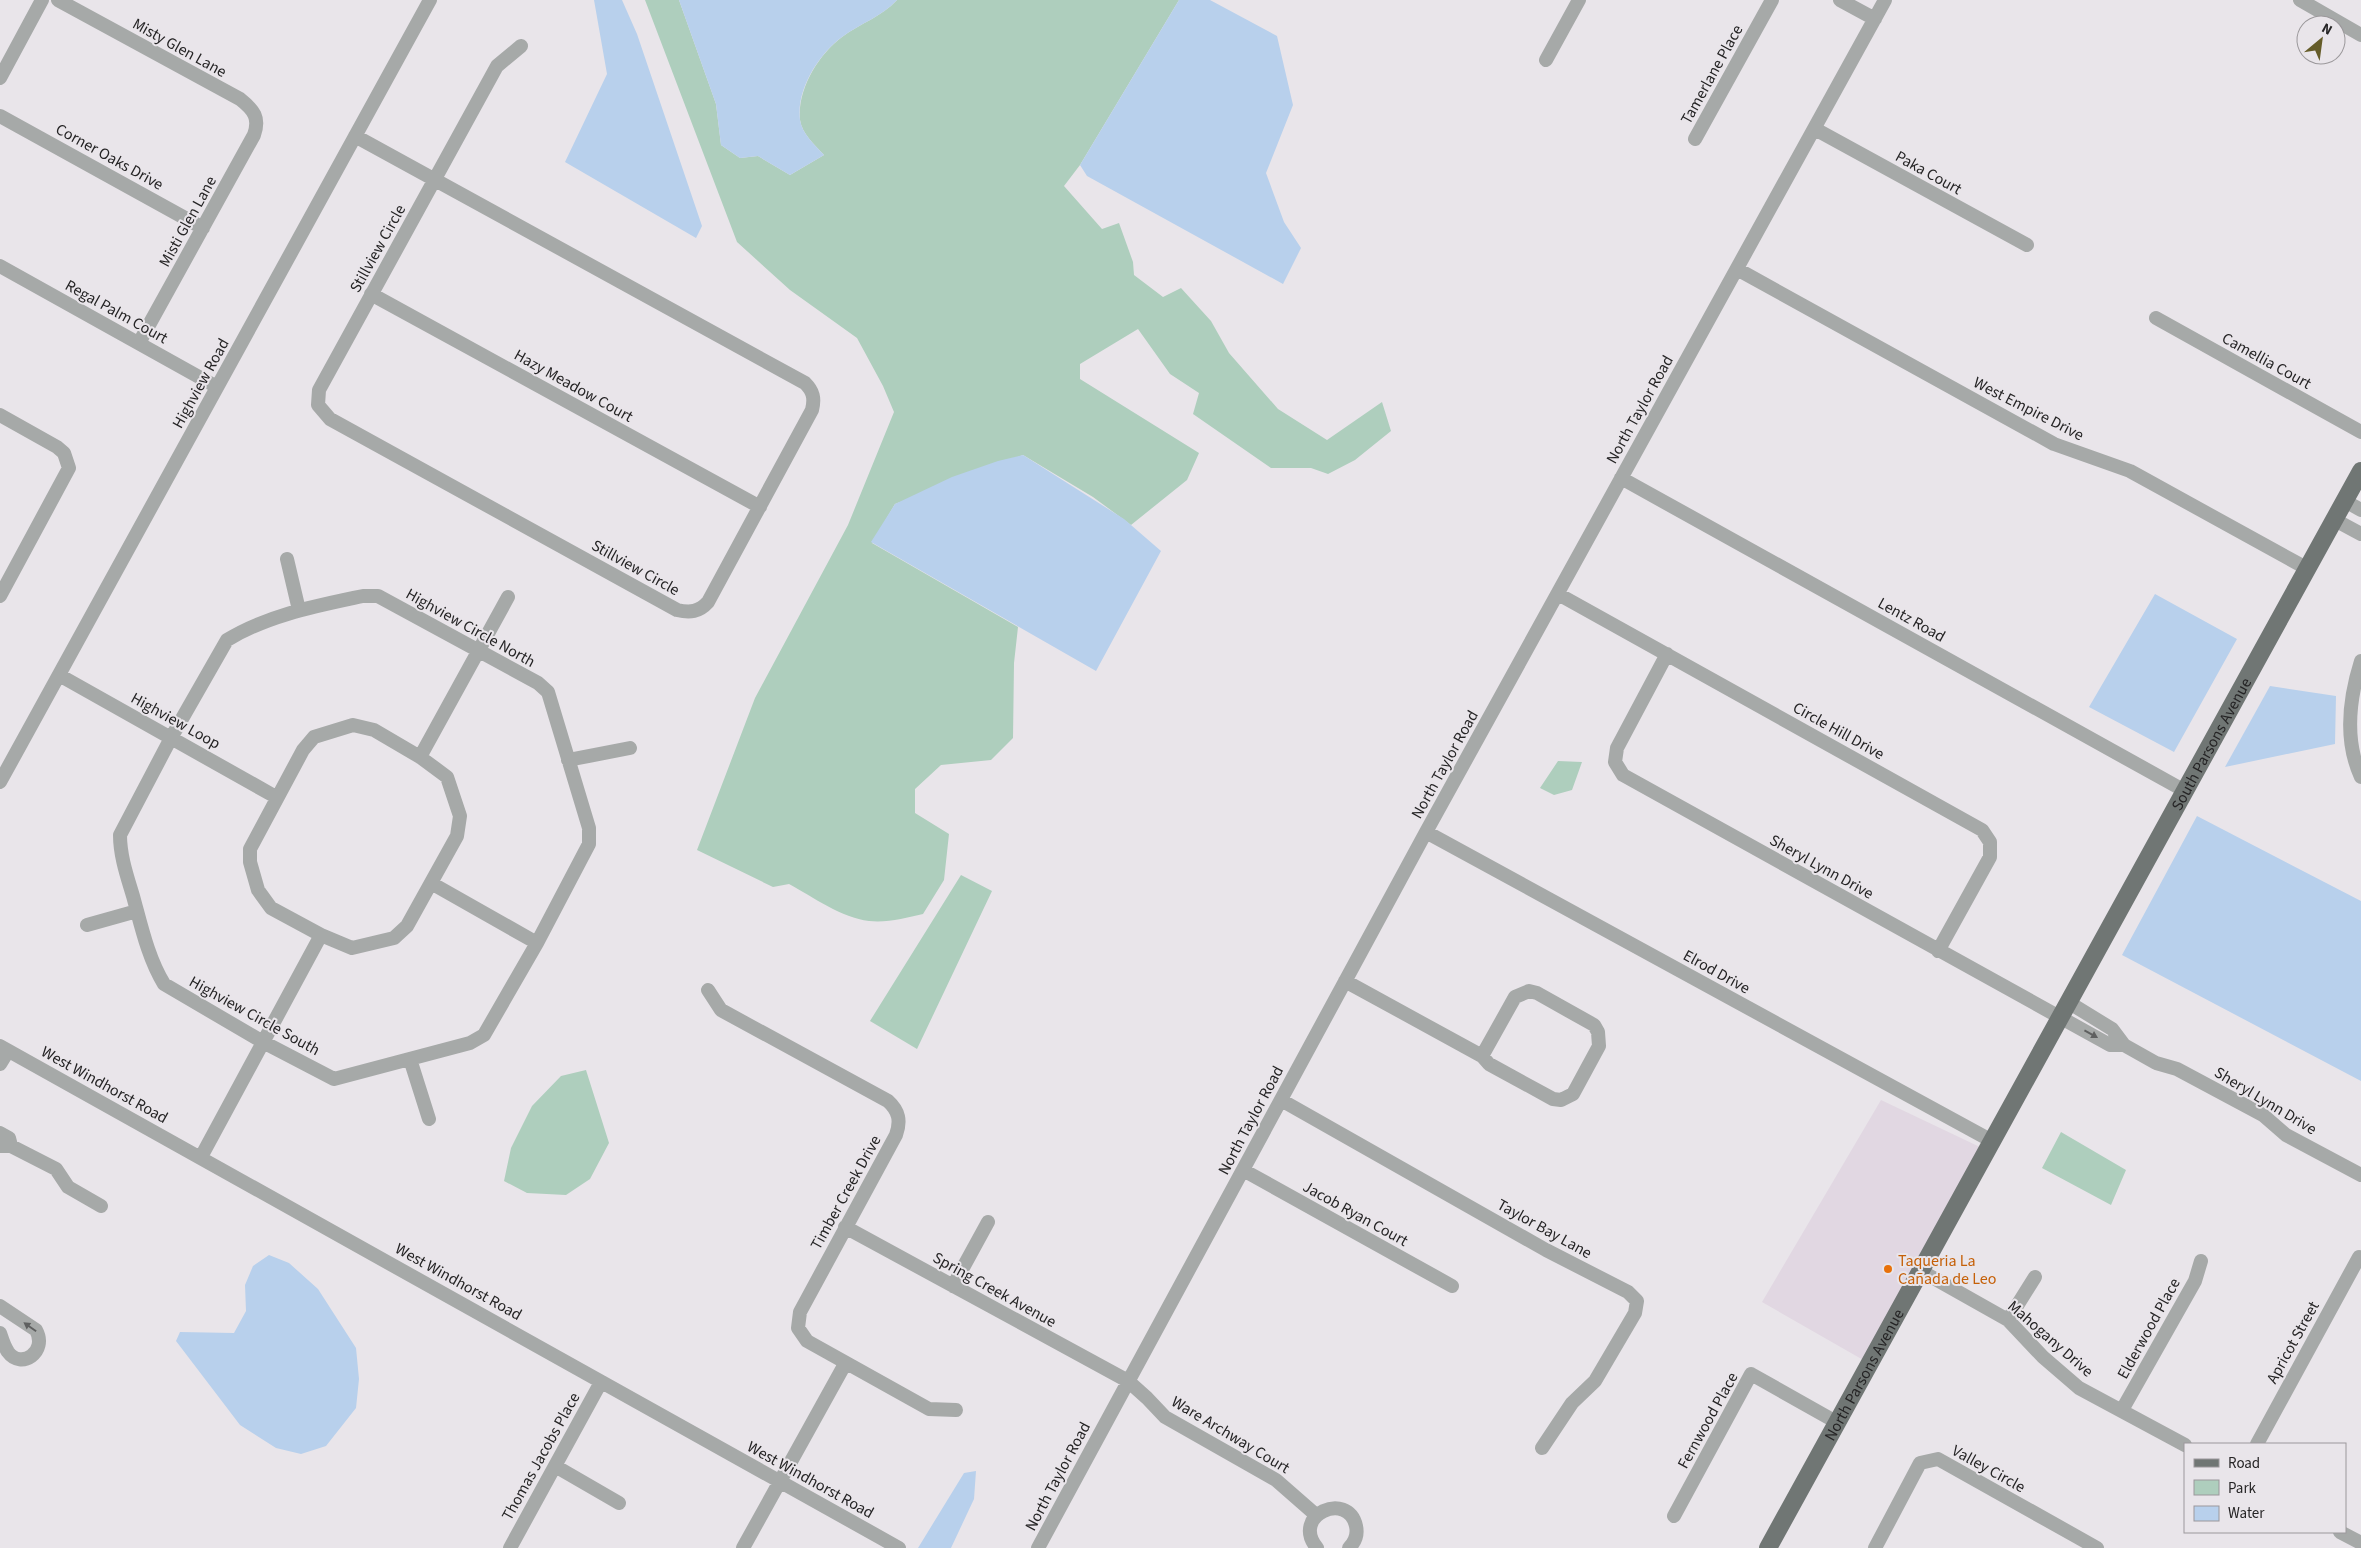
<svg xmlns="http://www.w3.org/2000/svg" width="2361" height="1548" font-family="'Source Sans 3',sans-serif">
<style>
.built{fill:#e1d7e2}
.green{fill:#aecebd}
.water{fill:#b8d0ec}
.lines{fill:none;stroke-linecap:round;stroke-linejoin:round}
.minor{stroke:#a6a9a8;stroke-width:14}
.major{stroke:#707674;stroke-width:18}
.oneway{fill:#5f6060}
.food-dot{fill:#e8710a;stroke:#e9e5ea;stroke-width:2}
.labels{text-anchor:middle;stroke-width:4;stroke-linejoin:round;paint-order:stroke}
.street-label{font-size:16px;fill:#252425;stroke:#e9e5ea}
.food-label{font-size:16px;fill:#c56008;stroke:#e9e5ea;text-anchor:start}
</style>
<rect width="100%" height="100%" fill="#e9e5ea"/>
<path class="built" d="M1881 1100 1982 1148 1865 1361 1762 1302Z"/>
<path class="green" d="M645 0H679L716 104 721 145 740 158 758 156 790 175 824 155C815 145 802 134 800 120 797 89 819 54 842 37 861 23 881 17 897 0H1179L1080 165 1064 186 1102 229 1119 223 1133 262 1134 275 1163 297 1181 288 1211 321 1229 353 1278 409 1327 440 1382 402 1391 431 1355 460 1328 474 1311 468H1271L1193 414 1199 393 1170 374 1138 329 1080 364V379L1199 453 1187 480 1131 525 1093 497 1023 455 895 504 872 543 1018 627 1014 663 1013 738 991 760 941 765 915 789V813L949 834 944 880 923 914C906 918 887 923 869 921 842 918 813 897 789 884L773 887 697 850 755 698 848 525 894 412 883 386 857 338 790 290 737 242Z
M1558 761 1582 762 1572 790 1554 795 1540 788Z
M961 875 992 891 917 1049 870 1021Z
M586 1070 609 1143 590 1179 566 1195 527 1193 504 1181 511 1148 532 1106 561 1076Z
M2061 1132 2126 1170 2111 1205 2042 1168Z"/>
<path class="water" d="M594 0H622L637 34 702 226 696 238 565 162 607 74Z
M679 0H897C881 17 861 23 842 37 819 54 796 89 800 120 802 134 815 145 824 155L790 175 758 156 740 158 721 145 716 104Z
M1179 0H1210L1277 36 1293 105 1266 173 1284 222 1301 248 1283 284 1087 176 1080 165Z
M1023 455 1124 519 1161 551 1096 671 871 542 895 504 952 477 998 461Z
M2155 594 2237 639 2174 752 2089 707Z
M2270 686 2336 696 2335 744 2225 767Z
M2197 816 2361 901V1081L2122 955Z
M269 1255 289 1263 318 1289 356 1348 359 1379 356 1408 326 1446 301 1454 276 1448 240 1425 176 1341 180 1332 234 1333 246 1311 245 1285 253 1266Z
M976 1471 974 1499 951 1548H918L964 1473Z"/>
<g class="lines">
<path class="minor" d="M58 0 240 99C254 110 260 118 254 135L139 343
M1840 0 1875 19
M2300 0 2361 35
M1546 60 1579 0
M0 78 42 0
M0 116 203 228
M1815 129 2027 245
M355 136 805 383C813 391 815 398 812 410L708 602C699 612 690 613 677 610L330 419 318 405 319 390 497 66 521 46
M1695 139 1772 0
M0 266 217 387
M1737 269 2054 444 2130 471 2308 569
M371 294 760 507
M2156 318 2361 432
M0 415 57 447 64 453 69 468 0 596
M1621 478 2185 791
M2345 501 2361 510
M2335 520 2361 534
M287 559 299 610
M1558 594 1982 830 1990 842V857L1938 951
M363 596H378L538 683 548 692 589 828V844L537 943 484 1035 470 1043 334 1079 263 1042 164 984C148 958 141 925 133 896 127 876 120 856 120 835L171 738 227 640C268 615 316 606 363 596Z
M1667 654 1617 748 1615 762 1623 775 2110 1045H2124
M2361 661C2349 699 2344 740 2361 777
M59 675 276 797
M353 725 374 730 420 757 447 777 460 816 457 836 407 926 394 938 352 948 321 935 271 908 258 890 250 862V849L303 750 314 737Z
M420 757 508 597
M568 760 630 748
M0 782 430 0
M1426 832 1992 1141
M431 883 537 943
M87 925 137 911
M1345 981 1482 1056 1489 1064 1553 1099 1561 1100 1573 1094 1599 1046 1598 1032 1594 1025 1537 993 1529 991 1515 997 1482 1056
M708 990 721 1010 888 1101C899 1111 901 1121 896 1135L800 1312 798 1328 807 1341 929 1409 956 1410
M2068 1002 2112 1029 2124 1045 2156 1063 2177 1069 2263 1115 2286 1135 2361 1175
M0 1046 899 1548
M410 1059 429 1119
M0 1064 8 1051
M1281 1100 1546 1250 1628 1292 1637 1301 1635 1313 1595 1381 1572 1403 1542 1448
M0 1133 9 1138 11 1146
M0 1146H11L56 1169 68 1187 101 1206
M201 1157 321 935
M1243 1170 1452 1286
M845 1227 1128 1381 1147 1398 1165 1417 1276 1480 1316 1515
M1921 1271 2008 1320 2043 1357 2079 1388 2185 1445
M953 1286 988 1222
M0 1306 36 1330C48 1352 21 1370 8 1352 4 1346 2 1339 0 1333
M2008 1320 2035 1277
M2122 1410 2195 1281 2201 1261
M2257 1444 2359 1257
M555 1466 619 1503
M1674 1516 1751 1374 1838 1423
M2340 1532 2361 1543
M510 1548 601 1382
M743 1548 845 1364
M1038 1548 1426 832 1885 0
M1317 1548C1290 1515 1348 1490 1356 1526 1358 1535 1355 1542 1349 1548
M1875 1548 1920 1463 1938 1459 2097 1548"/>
<path class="major" id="s1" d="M1768 1548 2361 471"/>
</g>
<defs><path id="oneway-solid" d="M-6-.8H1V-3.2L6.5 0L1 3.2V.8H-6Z" transform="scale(1.25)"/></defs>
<g class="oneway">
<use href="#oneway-solid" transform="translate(2091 1034) rotate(29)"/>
<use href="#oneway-solid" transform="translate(30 1327) rotate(-145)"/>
</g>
<circle class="food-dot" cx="1888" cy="1269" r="5"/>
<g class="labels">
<g class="street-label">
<text transform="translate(180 47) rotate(29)" y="6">Misty Glen Lane</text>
<text transform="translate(1711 74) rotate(-61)" y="6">Tamerlane Place</text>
<text transform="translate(110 156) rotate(29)" y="6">Corner Oaks Drive</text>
<text transform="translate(1929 172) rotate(29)" y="6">Paka Court</text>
<text transform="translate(187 221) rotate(-61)" y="6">Misti Glen Lane</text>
<text transform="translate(377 248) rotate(-61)" y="6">Stillview Circle</text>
<text transform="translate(117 311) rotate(29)" y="6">Regal Palm Court</text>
<text transform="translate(2267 360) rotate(29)" y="6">Camellia Court</text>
<text transform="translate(200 383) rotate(-61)" y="6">Highview Road</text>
<text transform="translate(574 385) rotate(29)" y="6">Hazy Meadow Court</text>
<text transform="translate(2029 408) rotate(27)" y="6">West Empire Drive</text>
<text transform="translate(1639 409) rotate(-61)" y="6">North Taylor Road</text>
<text transform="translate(636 567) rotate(29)" y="6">Stillview Circle</text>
<text transform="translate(1912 619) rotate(29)" y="6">Lentz Road</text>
<text transform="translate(471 627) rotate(29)" y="6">Highview Circle North</text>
<text transform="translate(176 720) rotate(29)" y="6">Highview Loop</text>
<text transform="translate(1839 730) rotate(29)" y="6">Circle Hill Drive</text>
<text dy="6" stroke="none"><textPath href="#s1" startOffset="918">South Parsons Avenue</textPath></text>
<text transform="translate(1444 764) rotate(-61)" y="6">North Taylor Road</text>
<text transform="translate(1822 866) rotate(29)" y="6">Sheryl Lynn Drive</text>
<text transform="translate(1717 971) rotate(29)" y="6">Elrod Drive</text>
<text transform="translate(255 1015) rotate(29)" y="6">Highview Circle South</text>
<text transform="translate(105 1084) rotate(29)" y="6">West Windhorst Road</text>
<text transform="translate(2266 1100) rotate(31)" y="6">Sheryl Lynn Drive</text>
<text transform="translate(1250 1120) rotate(-62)" y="6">North Taylor Road</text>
<text transform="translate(845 1192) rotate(-61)" y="6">Timber Creek Drive</text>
<text transform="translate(1356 1213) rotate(29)" y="6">Jacob Ryan Court</text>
<text transform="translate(1545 1228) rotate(29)" y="6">Taylor Bay Lane</text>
<text transform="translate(459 1281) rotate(29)" y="6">West Windhorst Road</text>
<text transform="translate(995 1289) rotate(29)" y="6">Spring Creek Avenue</text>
<text transform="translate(2148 1328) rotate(-61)" y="6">Elderwood Place</text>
<text transform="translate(2051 1338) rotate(41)" y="6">Mahogany Drive</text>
<text transform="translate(2292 1342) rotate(-61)" y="6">Apricot Street</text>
<text dy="6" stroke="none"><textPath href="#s1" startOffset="198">North Parsons Avenue</textPath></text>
<text transform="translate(1707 1420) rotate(-61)" y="6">Fernwood Place</text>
<text transform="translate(1231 1434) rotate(31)" y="6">Ware Archway Court</text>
<text transform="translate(540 1456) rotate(-61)" y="6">Thomas Jacobs Place</text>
<text transform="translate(1989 1468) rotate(29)" y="6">Valley Circle</text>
<text transform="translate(1057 1476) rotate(-62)" y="6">North Taylor Road</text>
<text transform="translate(811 1479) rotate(29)" y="6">West Windhorst Road</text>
</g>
<g class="food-label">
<text x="1898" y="1266">Taqueria La<tspan x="1898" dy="18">Cañada de Leo</tspan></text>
</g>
</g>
<rect x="2184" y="1443" width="162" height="90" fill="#e9e5ea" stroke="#9b989b"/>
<rect x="2194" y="1459" width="25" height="8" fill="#707674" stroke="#9b989b"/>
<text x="2228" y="1468" font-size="15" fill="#252425">Road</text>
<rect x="2194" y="1480" width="25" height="15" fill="#aecebd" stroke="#9b989b"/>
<text x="2228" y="1493" font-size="15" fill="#252425">Park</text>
<rect x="2194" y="1506" width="25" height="15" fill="#b8d0ec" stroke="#9b989b"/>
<text x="2228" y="1518" font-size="15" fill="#252425">Water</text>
<g transform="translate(2321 40) rotate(29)"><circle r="24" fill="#e9e5ea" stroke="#9b989b"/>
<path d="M0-4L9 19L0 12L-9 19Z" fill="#655c29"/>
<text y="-8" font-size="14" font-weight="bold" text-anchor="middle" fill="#252425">N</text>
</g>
</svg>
